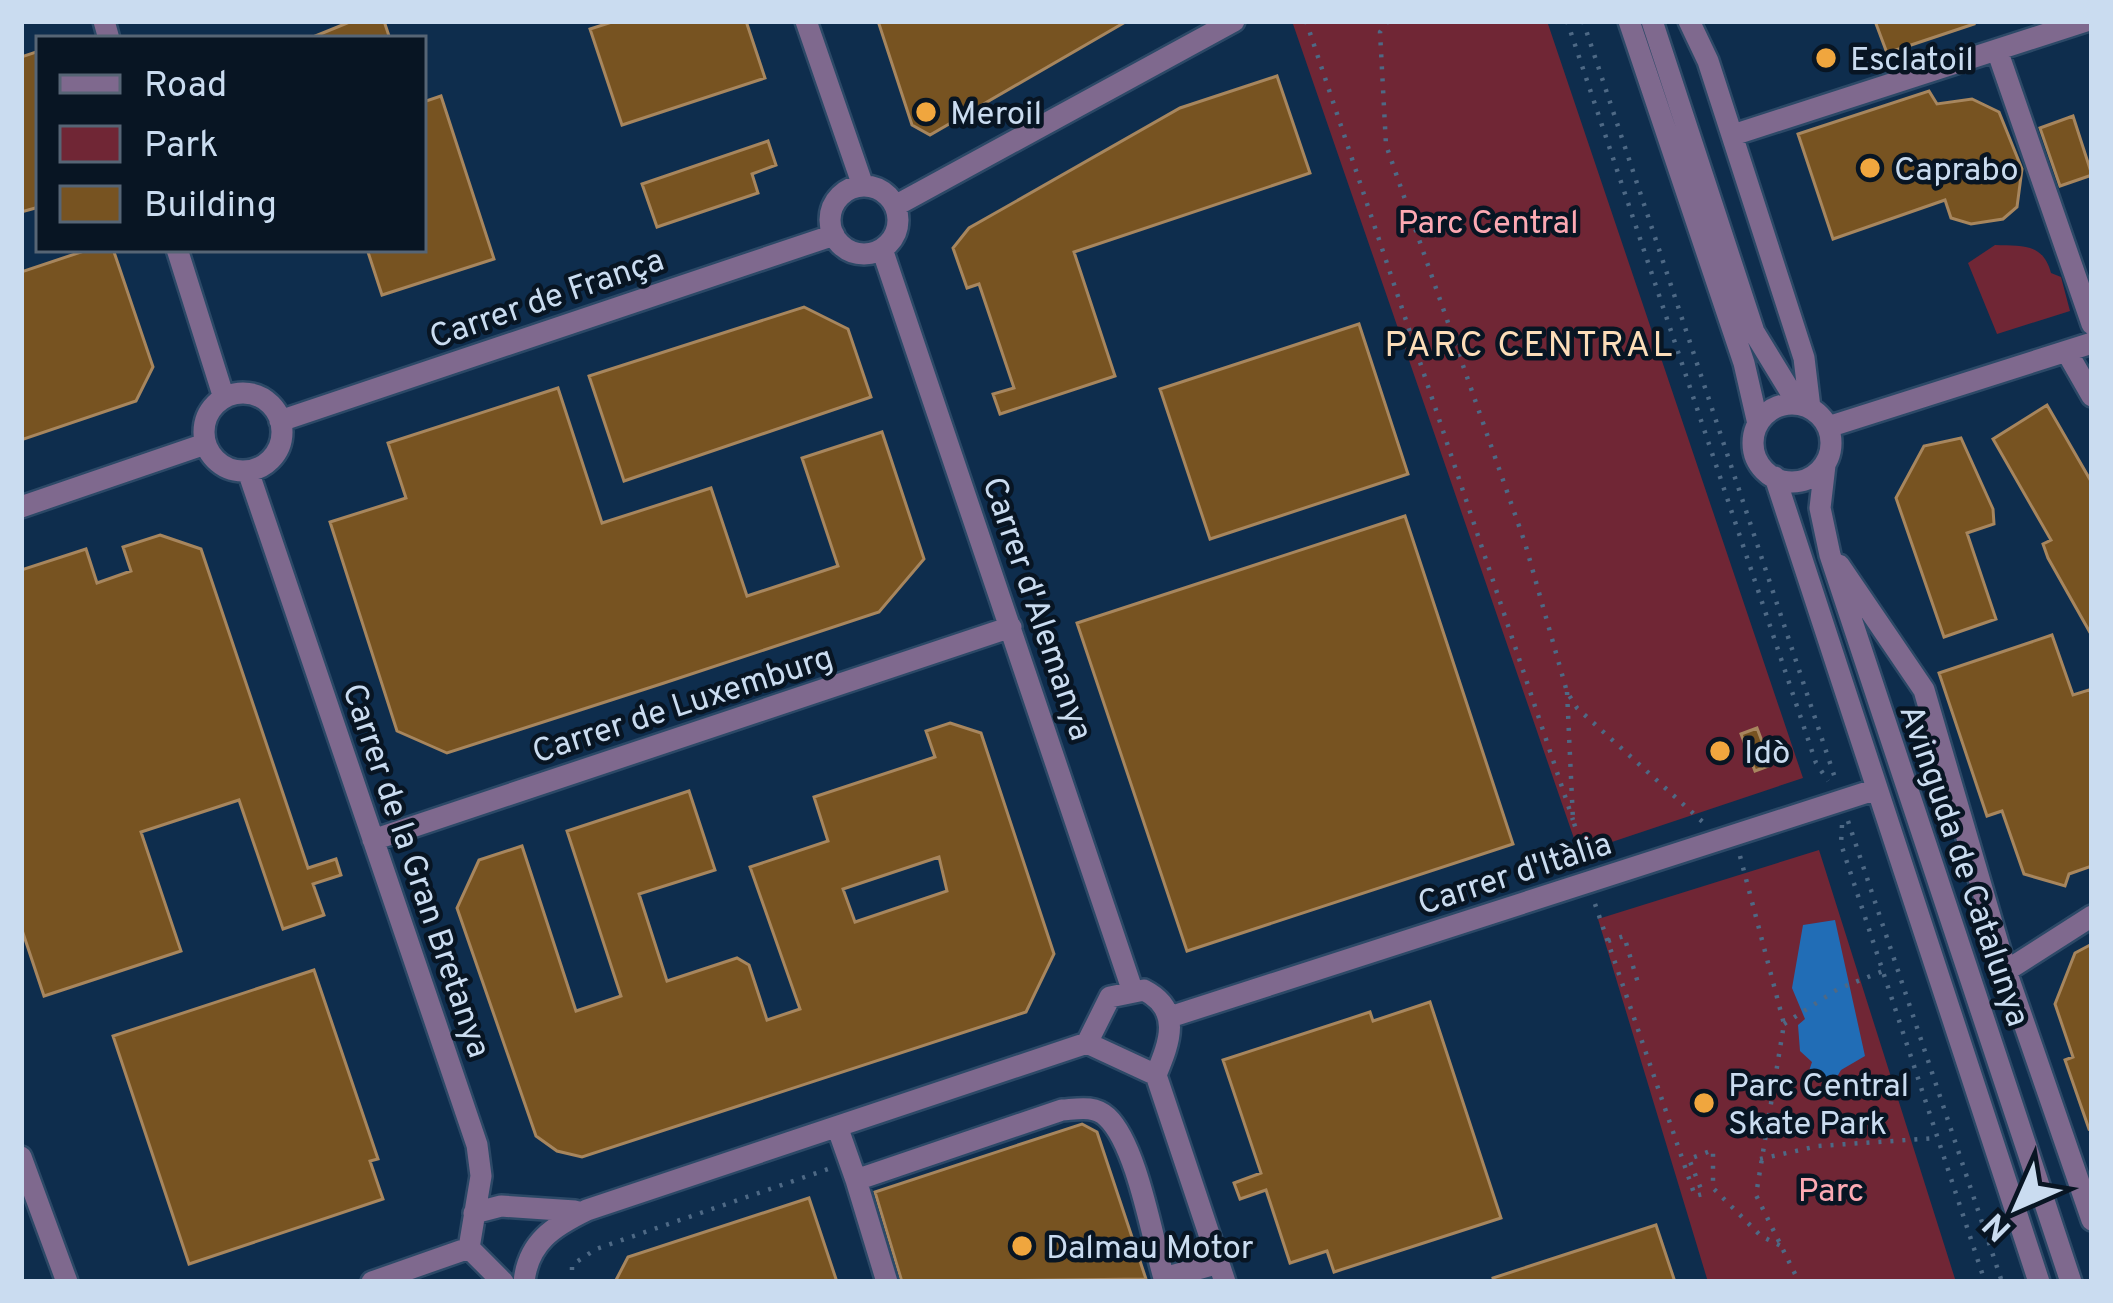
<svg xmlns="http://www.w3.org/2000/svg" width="2113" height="1303" font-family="Overpass,sans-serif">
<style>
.park{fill:#702635}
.water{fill:#216db6}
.building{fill:#775321;stroke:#a7865e;stroke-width:3;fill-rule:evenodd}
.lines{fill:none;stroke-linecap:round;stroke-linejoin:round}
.minor-casing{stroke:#2c4967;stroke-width:26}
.path{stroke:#4e6985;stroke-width:4.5;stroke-dasharray:3 9;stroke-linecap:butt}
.minor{stroke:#7f698e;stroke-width:21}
.poi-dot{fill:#f0a63e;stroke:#081523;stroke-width:4.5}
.labels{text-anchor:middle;stroke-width:9;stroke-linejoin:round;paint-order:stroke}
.poi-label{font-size:33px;fill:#cadcf0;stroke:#081523;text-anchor:start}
.park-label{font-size:33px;fill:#fda9b3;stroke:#081523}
.street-label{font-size:33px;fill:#cadcf0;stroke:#081523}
.neighbourhood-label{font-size:36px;letter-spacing:3px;fill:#fcddb8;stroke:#081523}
</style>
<rect width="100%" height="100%" fill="#0e2d4d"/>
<path class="park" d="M1298 21H1547L1803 778 1579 853 1293 24Z
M1995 245C2023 246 2043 243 2051 273L2061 277 2070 311 1997 334 1968 263Z
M1819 850 1956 1282H1708L1598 919Z"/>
<path class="water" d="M1835 920 1865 1056 1841 1070 1834 1082 1813 1080 1808 1074 1812 1062 1800 1051 1798 1025 1805 1019 1792 988 1803 925Z"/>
<path class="building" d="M352 21H384L390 39H308Z
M615 21H746L765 78 622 125 590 29Z
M878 21H1127L930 135 912 125Z
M1875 21H1973L1974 24 1887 53Z
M39 51V207L21 212V57Z
M1277 76 1310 173 1074 252 1115 376 1000 414 993 394 1014 388 979 284 967 288 953 248 969 228 1180 108Z
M1929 91 1937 104 1972 99 1999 112 2022 169 2017 207 2003 219 1971 224 1951 218 1945 200 1833 239 1798 134Z
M441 96 494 259 382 295 367 249H423V102Z
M2073 116 2092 175 2060 186 2040 128Z
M768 141 776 165 752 174 758 193 657 227 642 184Z
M90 249H113L153 367 136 401 21 440V272Z
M804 307 848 329 871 397 624 481 589 376Z
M1359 324 1408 474 1210 539 1160 389Z
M558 388 602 523 711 488 747 596 838 566 802 458 882 432 924 559 879 612 664 683 447 753 397 731 330 522 406 498 388 443Z
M2047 405 2092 483V636L2048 558 2043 544 2051 540 1993 439Z
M1961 438 1993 509 1994 524 1967 533 1996 619 1944 637 1896 498 1924 446Z
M1405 516 1513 844 1187 951 1077 623Z
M160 535 201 549 308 868 336 859 341 875 313 884 324 915 283 929 239 800 141 832 181 951 44 996 21 927V570L86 549 97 583 131 571 123 547Z
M2052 635 2073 695 2092 689V866L2069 874 2065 886 2024 874 2002 811 1987 816 1939 673Z
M950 723 981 733 1054 954 1026 1012 582 1157 557 1151 536 1136 457 908 479 860 522 846 576 1011 621 996 567 831 689 791 715 870 639 894 667 981 737 958 749 965 767 1020 800 1009 750 867 828 841 814 797 935 757 926 731ZM939 857 947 891 855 922 843 889Z
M1757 728 1771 765 1755 771 1741 734Z
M2092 944V1128L2089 1129 2065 1060 2073 1057 2055 1004 2075 953Z
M314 970 378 1159 370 1161 383 1199 189 1264 113 1036Z
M1430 1002 1501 1218 1334 1272 1327 1251 1290 1263 1266 1190 1240 1199 1234 1183 1261 1173 1223 1060 1370 1012 1373 1021Z
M1082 1124 1097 1132 1146 1279 902 1282 875 1192Z
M809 1198 837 1282H615L628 1257Z
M1656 1225 1675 1282H1494L1493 1278Z"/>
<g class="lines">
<g class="minor-casing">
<path id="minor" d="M104 21 109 39
M806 21 863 186
M1629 21 1744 363 1758 424
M1652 21 1754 332 1798 404
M1689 21 1708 61 1804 358 1810 408
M1997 50 2092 324
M1733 135 2086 21
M830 220a34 34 0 1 1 68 0a34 34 0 1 1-68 0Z
M895 206 1234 21
M177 249 224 398
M882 249 1132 989
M2068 354 2092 396
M204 432a39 39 0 1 1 78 0a39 39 0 1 1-78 0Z
M1753 443a39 39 0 1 1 78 0a39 39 0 1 1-78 0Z
M280 421 834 235
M1828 427 2092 343
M1825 465 1820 508 1830 555 2071 1282
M248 471 477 1145 481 1176 469 1248 503 1282
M1775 477 2039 1282
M21 507 205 444
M1839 565 1924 690 2006 971 2092 1220
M373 840 1011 627
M2006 971 2092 916
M1170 1017 1877 789
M1087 1043 1110 997 1144 990C1183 1010 1169 1043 1156 1075
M1087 1043 1156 1075
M1156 1075 1225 1282
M838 1129 856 1180
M21 1157 67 1282
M474 1213 501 1206 575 1211
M372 1282 469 1248
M524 1282C528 1242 554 1226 587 1210L1087 1043
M887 1282 856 1180 1062 1110C1078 1109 1094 1105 1107 1117 1137 1145 1152 1238 1164 1278L1219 1263"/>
</g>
<path class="path" d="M1306 21 1573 820
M1388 21 1380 32 1386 145 1525 543 1567 692 1577 708 1705 824
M1567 21 1816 763 1828 781
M1583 21 1836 781
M1567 692 1573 820 1587 864
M1848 821 2002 1282
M1842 825 1841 844 1985 1282
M1740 856 1784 1024 1756 1195 1799 1282
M1595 904 1695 1196 1703 1194 1689 1159 1713 1150V1188L1761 1236 1783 1247
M1608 941 1624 936 1638 983
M1784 1024 1838 989 1883 971
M1760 1159 1818 1146 1937 1138
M572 1282V1265L596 1249 831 1168"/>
<use href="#minor" class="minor"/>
</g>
<g class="poi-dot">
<circle cx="1826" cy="58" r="12"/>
<circle cx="926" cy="112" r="12"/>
<circle cx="1870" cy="168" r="12"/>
<circle cx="1720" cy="751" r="12"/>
<circle cx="1704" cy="1103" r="12"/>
<circle cx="1022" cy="1246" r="12"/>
</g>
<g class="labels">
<g class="poi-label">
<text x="1850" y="70">Esclatoil</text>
<text x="950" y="124">Meroil</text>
<text x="1894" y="180">Caprabo</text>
<text x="1744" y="763">Idò</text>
<text x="1728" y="1096">Parc Central<tspan x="1728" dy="38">Skate Park</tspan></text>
<text x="1046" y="1258">Dalmau Motor</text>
</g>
<g class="park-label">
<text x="1488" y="233">Parc Central</text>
<text x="1831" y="1201">Parc</text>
</g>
<g class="street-label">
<text transform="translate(546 297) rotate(-19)" y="12">Carrer de França</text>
<text transform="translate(1039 608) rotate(71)" y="12">Carrer d'Alemanya</text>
<text transform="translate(682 703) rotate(-18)" y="12">Carrer de Luxemburg</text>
<text transform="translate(1966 865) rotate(71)" y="12">Avinguda de Catalunya</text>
<text transform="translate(418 870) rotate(71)" y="12">Carrer de la Gran Bretanya</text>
<text transform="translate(1514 872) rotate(-18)" y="12">Carrer d'Itàlia</text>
</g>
<g class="neighbourhood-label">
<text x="1530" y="356">PARC CENTRAL</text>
</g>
</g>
<rect width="2113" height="1303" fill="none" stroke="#cadcf0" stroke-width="48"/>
<rect x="36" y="36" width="390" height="216" fill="#081523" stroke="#566575" stroke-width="3"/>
<rect x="60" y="75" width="60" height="18" fill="#7f698e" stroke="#566575" stroke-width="3"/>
<text x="144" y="96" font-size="36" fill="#cadcf0">Road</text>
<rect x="60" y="126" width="60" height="36" fill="#702635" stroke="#566575" stroke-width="3"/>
<text x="144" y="156" font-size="36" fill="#cadcf0">Park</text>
<rect x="60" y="186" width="60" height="36" fill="#775321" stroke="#566575" stroke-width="3"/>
<text x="144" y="216" font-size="36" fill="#cadcf0">Building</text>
<g transform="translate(2017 1207) rotate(225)" stroke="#081523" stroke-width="9" paint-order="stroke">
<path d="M0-9L21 45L0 30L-21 45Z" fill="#cadcf0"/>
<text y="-18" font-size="33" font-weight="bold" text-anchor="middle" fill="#cadcf0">N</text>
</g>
</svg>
